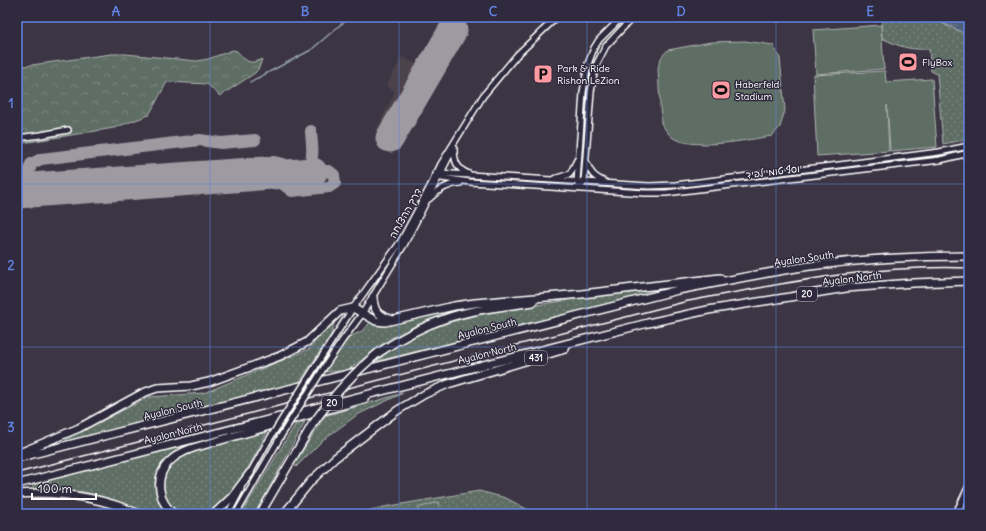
<svg xmlns="http://www.w3.org/2000/svg" width="986" height="531" font-family="Delius,'Playpen Sans Hebrew',sans-serif">
<style>
.built{fill:#4c424c}
.grass{fill:url(#grass-dots);stroke:#afb6b2}
.forest{fill:url(#forest-crowns);stroke:#afb6b2}
.pitch{fill:#5f6e65;stroke:#afb6b2}
.water{fill:url(#water-ripples);stroke:#95a0af}
.lines{fill:none;stroke-linecap:round;stroke-linejoin:round}
.stream{stroke:#95a0af;stroke-width:1.5}
.taxiway{stroke:#9e9aa2;stroke-width:12}
.runway{stroke:#9e9aa2;stroke-width:29}
.minor-casing{stroke:#fff;stroke-width:8}
.major-casing{stroke:#fff;stroke-width:9}
.highway-casing{stroke:#fff;stroke-width:10}
.minor{stroke:#2f2a3d;stroke-width:5}
.major{stroke:#2f2a3d;stroke-width:6}
.highway{stroke:#2f2a3d;stroke-width:7}
.rail{stroke:#fff;stroke-width:1.5}
.minor-bridge-casing{stroke:#fff;stroke-width:8;stroke-linecap:butt}
.highway-bridge-casing{stroke:#fff;stroke-width:10;stroke-linecap:butt}
.minor-bridge{stroke:#2f2a3d;stroke-width:5}
.highway-bridge{stroke:#2f2a3d;stroke-width:7}
.grid{fill:none;stroke:#6183e4;stroke-width:1;stroke-opacity:0.55}
.labels{text-anchor:middle;stroke-width:3;stroke-linejoin:round;paint-order:stroke}
.shield{fill:#2f2a3d;stroke:#c1bfc5;stroke-width:1}
.shield-label{font-size:9px;font-weight:bold;fill:#fff}
.poi-label{font-size:10px;fill:#fff;stroke:#2f2a3d;text-anchor:start}
.street-label{font-size:10px;fill:#fff;stroke:#2f2a3d}
.neatline{fill:none;stroke:#6183e4;stroke-width:1.5}
.grid-label{font-size:13px;text-anchor:middle;font-weight:bold;fill:#6183e4}
</style>
<defs>
<pattern id="grass-dots" width="8" height="8" patternUnits="userSpaceOnUse"><rect width="8" height="8" fill="#5f6e65"/><path d="M2 2h.1M6 6h.1" fill="none" stroke="#77847c" stroke-width="1.8" stroke-linecap="round"/></pattern>
<pattern id="forest-crowns" width="20" height="18" patternUnits="userSpaceOnUse"><rect width="20" height="18" fill="#5f6e65"/><path d="M2 6a3 3 0 1 1 6 0M12 15a3 3 0 1 1 6 0" fill="none" stroke="#77847c"/></pattern>
<pattern id="water-ripples" width="26" height="14" patternUnits="userSpaceOnUse"><rect width="26" height="14" fill="#4e6079"/><path d="M2 4q2-2 4 0t4 0M15 11q2-2 4 0t4 0" fill="none" stroke="#69788d"/></pattern>
</defs>
<rect width="100%" height="100%" fill="#3c3544"/>
<filter id="ink" filterUnits="userSpaceOnUse"><feTurbulence type="fractalNoise" baseFrequency=".025" numOctaves="2"/><feDisplacementMap in="SourceGraphic" scale="8" xChannelSelector="R" yChannelSelector="G"/><feConvolveMatrix kernelMatrix="1 2 1 2 8 2 1 2 1" color-interpolation-filters="sRGB"/></filter>
<g filter="url(#ink)">
<path class="built" d="M402 57 424 67 386 138 376 131 395 91 386 86Z"/>
<path class="grass" d="M884 17C898 17 912 15 925 17 940 19 954 33 969 33V139L943 144 937 74 931 71 929 49C909 50 900 47 882 38L881 25Z
M688 283 597 307 377 361C386 354 394 346 404 341 452 315 508 310 562 301 604 294 645 287 688 283Z
M443 311 446 314 417 325 389 339 347 371 325 372C332 362 338 350 346 341 354 331 362 336 370 322L374 324Z
M333 319 334 324 331 335 299 383 67 444 66 439 149 397 204 393 309 349Z
M403 393 357 415 323 440 296 467 294 464 325 416Z
M305 422 255 514H241L295 425Z
M267 432C257 451 230 508 208 514 201 516 188 514 180 514 171 508 163 498 163 486 163 479 164 473 169 466 181 450 246 437 267 432Z
M183 445 182 448C153 462 146 489 168 514H147L110 499 85 492 34 489 32 485Z
M479 491 506 498 536 514H357L378 508Z"/>
<path class="forest" d="M233 50 237 51C245 60 249 66 262 59L259 68 255 73 220 96 207 84 167 82 149 115 114 128 17 144V67L111 54H126L197 61 208 59Z"/>
<path class="pitch" d="M881 25 884 69 816 74 813 30Z
M745 41 773 45 780 58 785 110 780 127 772 136C746 140 699 150 675 139 669 136 665 129 661 123L658 69C659 61 661 56 668 50L711 42Z
M885 71 886 82 932 79 937 147 890 151 887 105 889 151 817 156 813 75Z
M438 502 441 514H420L418 508Z"/>
<path class="water" d="M926 17H969V33H963L953 27Z"/>
<g class="lines">
<path class="stream" d="M250 82 311 50 340 25 352 17"/>
<path class="taxiway" d="M271 175 292 191 329 187 335 183 334 175 329 171 313 172
M23 179 273 162 283 164 288 168C293 168 299 168 304 167 317 164 311 141 311 131
M21 194V182L29 173 31 164 41 159 200 140 221 143 255 140"/>
<path class="runway" d="M390 138 453 30
M17 194 313 172"/>
<g class="minor-casing">
<path id="minor" d="M17 138 41 135 68 130
M454 147C454 160 456 169 469 174
M587 163C591 174 594 177 605 182
M436 173 584 182 649 186 675 185 847 164 939 152 969 146
M434 177 470 182 645 193H666L940 160 969 153
M554 179 570 174 577 160
M578 185 577 182 583 92 588 64 594 48 599 40 622 17
M582 185 584 182 591 92 595 67 606 46 633 17
M429 199C438 190 447 184 460 183
M325 366 342 341 362 314 404 245 452 151
M315 367 353 308 401 241 431 185 441 164 483 96 517 55 557 17
M249 475 267 443
M228 514 241 489
M236 514 281 436"/>
</g>
<g class="major-casing">
<path id="major" d="M956 514 969 487
M966 514 969 507"/>
</g>
<g class="highway-casing">
<path id="highway" d="M373 297C374 313 378 315 393 320
M378 353C399 339 421 327 444 319 472 309 503 307 533 302
M17 454 79 428 143 393 157 388 191 386 209 382 280 356 307 342 340 311 353 308 376 321 385 322 454 306 475 303 582 294 720 278
M17 458 678 290C722 282 766 272 810 266 862 259 916 256 969 256
M17 484 648 323 708 310 846 288 913 283 969 281
M17 494C60 491 100 497 139 514
M174 514C158 502 154 477 169 462 176 455 184 451 193 448L364 399
M214 514 232 497 250 473
M260 514 312 425
M284 514 311 481 335 458 398 410 425 394 448 384 565 349"/>
</g>
<use href="#minor" class="minor"/>
<use href="#major" class="major"/>
<use href="#highway" class="highway"/>
<path class="rail" d="M17 473 688 301C780 284 875 264 969 268"/>
<g class="minor-bridge-casing">
<path id="minor-bridge" d="M281 436 325 366
M267 443 315 367"/>
</g>
<g class="highway-bridge-casing">
<path id="highway-bridge" d="M312 425C331 398 352 374 378 353"/>
</g>
<use href="#minor-bridge" class="minor-bridge"/>
<use href="#highway-bridge" class="highway-bridge"/>
</g>
</g>
<path class="grid" d="M210 17V514M399 17V514M587 17V514M776 17V514M17 184H969M17 347H969"/>
<defs>
<g id="stadium-square" transform="scale(1)"><rect x="-9" y="-9" width="18" height="18" rx="4" fill="#ff9aa2" stroke="#2f2a3d"/><path d="M0-5a6.5 5 0 1 0 0 10a6.5 5 0 1 0 0-10ZM-3.5-1.8h7v3.6h-7Z" fill="#111"/></g>
<g id="parking-square" transform="scale(1)"><rect x="-9" y="-9" width="18" height="18" rx="4" fill="#ff9aa2" stroke="#2f2a3d"/><path d="M-3.5-5.5H1a3.5 3.5 0 0 1 0 7H-1V5.5H-3.5ZM-1-3.4V-.6H.8a1.4 1.4 0 0 0 0-2.8Z" fill="#111"/></g>
</defs>
<g fill-rule="evenodd">
<use href="#stadium-square" x="908" y="62"/>
<use href="#parking-square" x="543" y="74"/>
<use href="#stadium-square" x="721" y="90"/>
</g>
<g class="labels">
<g class="shield">
<rect x="797" y="287" width="20" height="14" rx="3"/>
<rect x="525" y="351" width="22" height="14" rx="3"/>
<rect x="322" y="396" width="20" height="14" rx="3"/>
</g>
<g class="shield-label">
<text x="807" y="297">20</text>
<text x="536" y="361">431</text>
<text x="332" y="406">20</text>
</g>
<g class="poi-label">
<text x="922" y="66">FlyBox</text>
<text x="557" y="72">Park &amp; Ride<tspan x="557" dy="12">Rishon LeZion</tspan></text>
<text x="735" y="88">Haberfeld<tspan x="735" dy="12">Stadium</tspan></text>
</g>
<g class="street-label">
<text transform="translate(774 171) rotate(-7)" y="4">יוסף טומי לפיד</text>
<text transform="translate(405 213) rotate(-61)" y="4">דרך ההצלחה</text>
<text transform="translate(804 258) rotate(-8)" y="4">Ayalon South</text>
<text transform="translate(852 278) rotate(-7)" y="4">Ayalon North</text>
<text transform="translate(487 328) rotate(-14)" y="4">Ayalon South</text>
<text transform="translate(487 353) rotate(-14)" y="4">Ayalon North</text>
<text transform="translate(173 409) rotate(-14)" y="4">Ayalon South</text>
<text transform="translate(173 433) rotate(-14)" y="4">Ayalon North</text>
</g>
</g>
<rect width="986" height="531" fill="none" stroke="#2f2a3d" stroke-width="44"/>
<path d="M32 493v6h64v-6" fill="none" stroke="#ffffff" stroke-width="2"/>
<text x="38" y="493" font-size="12" fill="#ffffff" stroke="#2f2a3d" stroke-width="3" paint-order="stroke">100 m</text>
<rect x="22" y="22" width="942" height="487" class="neatline"/>
<g class="grid-label">
<text x="116" y="16">A</text>
<text x="305" y="16">B</text>
<text x="493" y="16">C</text>
<text x="681" y="16">D</text>
<text x="870" y="16">E</text>
<text x="11" y="108">1</text>
<text x="11" y="270">2</text>
<text x="11" y="432">3</text>
</g>
</svg>
